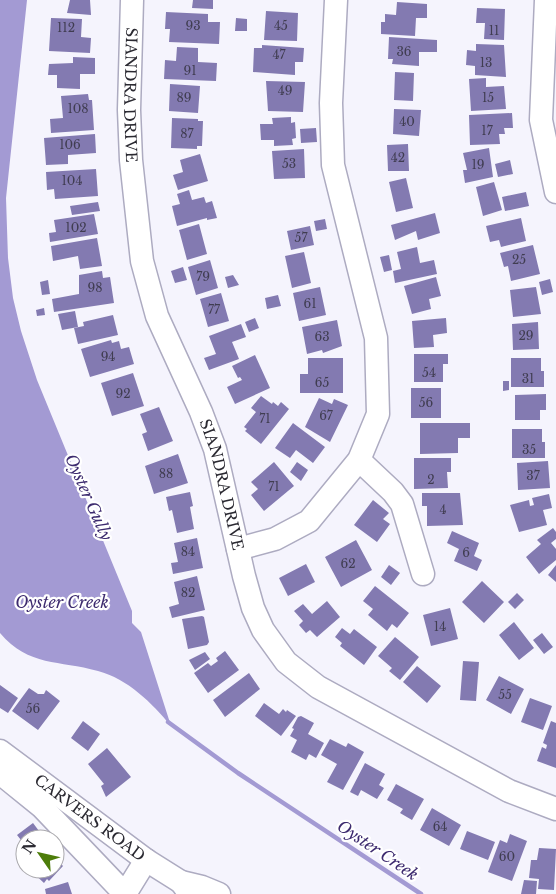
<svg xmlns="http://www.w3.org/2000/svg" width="556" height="894" font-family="'Libre Baskerville',serif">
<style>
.water{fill:#a39ad3}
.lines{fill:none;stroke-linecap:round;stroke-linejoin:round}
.stream{stroke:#a39ad3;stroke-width:4.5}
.building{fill:#837ab1}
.minor-casing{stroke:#adabc1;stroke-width:25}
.minor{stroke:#fff;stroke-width:22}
.labels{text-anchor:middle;stroke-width:4.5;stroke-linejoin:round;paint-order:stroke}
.number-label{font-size:12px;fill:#403d51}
.street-label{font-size:15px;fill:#2a2931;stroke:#fff}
.water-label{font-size:16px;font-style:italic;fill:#3d2b6f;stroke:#fff}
</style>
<rect width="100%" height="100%" fill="#f5f4fd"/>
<path class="water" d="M0 0H27L6 198 8 258 13 298 21 331 37 380 132 611V623L141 632 171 726C152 703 128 679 98 671 59 660 29 667 0 633Z"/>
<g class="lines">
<path class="stream" d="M168 722 238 773 421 894"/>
</g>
<path class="building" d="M70 0H90L91 15 67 13Z
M193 0H213V9L192 8Z
M397 2 427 4V18H416L415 36 381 34V22H385V14L396 15Z
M477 8 505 9 504 40 484 39 485 23H476Z
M266 11 298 13 297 41 264 40Z
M166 12 208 14V22H220L219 44 169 42 170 29H165Z
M51 18 82 19 81 37 91 38 90 53 49 51Z
M236 18 247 19V31H235Z
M389 37 437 40V52H419V66L392 64 393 59H388Z
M476 44 504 45 506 77 475 75V66L466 65 467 50 476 51Z
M262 45 304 48 303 62H295V75L253 72 254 48H262Z
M177 47 198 48V62L217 63 216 81 164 79 165 60 176 61Z
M73 57 95 58V74H80V89L57 88V75H48L49 64 73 63Z
M395 72 414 73 413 101 394 100Z
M486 78V87L504 86 506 109 471 111 469 79Z
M266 81 305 82 303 112 268 111Z
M170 84 200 86 198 113 169 111Z
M88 94 89 100H92L94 130 51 133 50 119 63 118 61 96Z
M394 109 421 110 419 136 393 134Z
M512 113 513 128H504L505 134H499L500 144 470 145 469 115Z
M291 117V123L295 122 296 138 292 139 293 145 274 146V140H261L260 124H273L272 118Z
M172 118 198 119V121H203L202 146H197V149L171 148Z
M316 128 317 142 301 143 300 129Z
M95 134 96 153 68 155V164L46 165 44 138Z
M408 144 409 171H388L387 145Z
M489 148 493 177 465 183 463 170H467L463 153Z
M304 149 305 178 274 179 272 151Z
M200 154 208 181 178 190 173 175 183 172 180 160Z
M510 160 513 174 498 177 495 164Z
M96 169 98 196 55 199 54 189 47 190 46 172Z
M406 178 413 208 396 212 389 182Z
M494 182 502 210 483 216 476 187Z
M189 190 192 200 204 197 206 203 212 201 217 218 207 220V218L177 226 172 206 180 204 177 194Z
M526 192 529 206 505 211 502 197Z
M98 202 100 211 72 215 70 206Z
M435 213 440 233 418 240 416 231 395 240 391 225Z
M94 214 98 234 50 242 49 233 56 232 54 220Z
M521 218 526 241 501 247 499 240 490 242 486 226Z
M325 219 327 229 316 231 314 221Z
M199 224 207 254 187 260 179 230Z
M310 226 314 245 291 250 287 231Z
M97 238 102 266 80 269 78 256 53 261 51 246Z
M533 245 540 274 511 281 508 266 504 267 500 253Z
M417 247 420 263 434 260 437 274 395 283 393 271 401 269 397 252Z
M304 252 311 283 292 288 285 256Z
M389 255 392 270 384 272 380 257Z
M210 260 218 288 196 295 188 267Z
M183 267 187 280 175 283 171 271Z
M102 271 103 278 110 277 114 303 54 312 52 299 79 294V275Z
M233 275 239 285 228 288 225 277Z
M436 277 441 296 429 299 431 309 412 314 404 286Z
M550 279 553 292 542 295 539 282Z
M48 280 50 294 42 295 40 282Z
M320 287 326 315 299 321 293 293Z
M536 287 541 314 513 317 510 290Z
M221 293 229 321 208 327 200 299Z
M278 295 281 306 267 309 265 298Z
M44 308 45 315 37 316 36 310Z
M75 311 78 327 62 330 58 314Z
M113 315 118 335 78 344 74 328 84 326 83 322Z
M255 318 259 328 249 332 245 322Z
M446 318 447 333 433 335 434 347 414 348 412 321Z
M337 320 342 346 323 353 322 350 307 354 302 327Z
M538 322 539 349 513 350 512 324Z
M241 324 246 337 232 342 239 359 209 370 204 358 216 354 209 336Z
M111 340 112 343 119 341 121 349 129 347 134 364 90 377 81 349Z
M414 354H448V364H443V382H414Z
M255 355 270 388 235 404 227 387 242 380 240 377 238 378 232 366Z
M308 358H343V393H300V374H308Z
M511 358H541V371H544V387H511Z
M133 373 144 406 112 416 101 383Z
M503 381H509V390L503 391Z
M411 388H441V418H411Z
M546 394V410H540V420H515V395Z
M261 396 272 404 273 402 278 406 281 402 289 409 261 444 245 431 247 429 244 427 256 412 251 408Z
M319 398 332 404 334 399 348 405 330 442 305 427Z
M159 407 173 441 148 451 142 434 147 432 140 414Z
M293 423 325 447 313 463 296 450 290 458 275 448Z
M420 423H470V438H458V453L420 454Z
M512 429H542V442H545V458H512Z
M178 454 188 483 154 494 145 466Z
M414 458H451V472H447L448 488 414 489Z
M548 461 550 488 518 490 517 463Z
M274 462 294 486 264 511 251 495 258 489 251 482Z
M297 462 308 470 301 481 290 472Z
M190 492 193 506 190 507 194 529 177 533 172 510 169 511 166 497Z
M422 493H460L463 525 427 526V506H422Z
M549 494 552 508 543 510 547 525 519 532 510 505 529 500 530 506 534 505 532 498Z
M373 500 389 513 383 519 390 524 377 542 354 525Z
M553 528 556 532V539L551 543 556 549V560L539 574 526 557 541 544 537 540Z
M452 531 479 543 474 556 482 560 477 571 454 561 459 549 447 543Z
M197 538 203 568 173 574 171 563 178 562 174 543Z
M356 540 372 570 341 587 325 557Z
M306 564 315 582 288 596 279 578Z
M389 565 400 573 391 585 381 577Z
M556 565V582L548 575Z
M197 576 205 610 172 618 169 607 179 604 174 582Z
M482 581 504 602 484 623 462 602Z
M375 586 409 613 397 628 392 624 387 631 368 615 373 609 363 601Z
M517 593 524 600 515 609 508 602Z
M327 601 340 617 317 637 310 630 306 633 299 625 303 621 294 611 303 604 312 614Z
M450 608 458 639 431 646 423 615Z
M202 616 204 617 209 642 207 645 188 649 182 619Z
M514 622 534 648 519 660 499 635Z
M342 628 350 634 354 629 377 647 364 665 340 646 342 643 335 637Z
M542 633 553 647 544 654 533 640Z
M395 637 419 657 400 680 389 671 392 668 378 656Z
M225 651 239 670 208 693 194 673 208 663 211 666 218 661 216 658Z
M205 652 210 659 195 670 189 660Z
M463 661 479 662 476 701 460 700Z
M417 666 441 686 427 703 403 682Z
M249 673 260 689 225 717 213 700Z
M499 676 524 689 511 714 486 700Z
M0 685 18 698 8 713 0 708Z
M29 688 38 694H44L46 690 60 701 38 730 12 711Z
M530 698 552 706 543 730 521 722Z
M264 703 279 714 283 709 286 712 287 710 296 716 281 736 255 716Z
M301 716 314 723 308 734 324 743 316 758 309 754 306 760 291 752 297 740 290 736 294 729 292 728 298 717Z
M83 721 100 734 88 751 71 738Z
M551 721 556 723V768L537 761 542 747 546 749 547 745 543 743Z
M330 739 346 747 348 743 364 752 343 790 327 782 337 764 321 755Z
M107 748 131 777 106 797 101 786 104 784 88 764Z
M365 763 385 774 379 785 384 788 377 799 361 790 358 796 350 792Z
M396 784 424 799 412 820 400 813 403 809 387 800Z
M432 808 461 825 449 846 420 830Z
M33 823 45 839H25V845L17 835Z
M467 831 495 842 488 860 460 849Z
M510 834 527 841 512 881 488 872 500 840 507 843Z
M539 848 556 849 554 890 538 889 539 879 529 878 531 860H537Z
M55 858 63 866 49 881 47 879 44 883 29 869H55Z
M524 880 537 881 536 894H521Z
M68 882 72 894H46L45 889Z"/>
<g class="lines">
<g class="minor-casing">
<g id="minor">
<path id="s1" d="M132 0 129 110 131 160 142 261 157 316 201 412 215 449 244 576 253 608 263 630 286 662 318 687 509 791 556 809"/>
<path d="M546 0 541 120 556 192"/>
<path d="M359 460 393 492 402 504 423 574"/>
<path d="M238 549 275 539 309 521 359 460 378 414 376 338 333 165 331 103 336 0"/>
<path id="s2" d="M0 751 146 860 181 882 190 894"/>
<path d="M0 773 42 807 125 894 146 860"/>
<path d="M181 882 202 887 219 894"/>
</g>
</g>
<use href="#minor" class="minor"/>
</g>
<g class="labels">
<g class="number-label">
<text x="193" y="30">93</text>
<text x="281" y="30">45</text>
<text x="66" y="32">112</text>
<text x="494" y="35">11</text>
<text x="404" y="56">36</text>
<text x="279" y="59">47</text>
<text x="486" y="67">13</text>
<text x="190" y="75">91</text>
<text x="285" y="95">49</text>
<text x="184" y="102">89</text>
<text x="488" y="102">15</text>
<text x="78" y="113">108</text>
<text x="407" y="126">40</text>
<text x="487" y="135">17</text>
<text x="187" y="138">87</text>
<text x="70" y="149">106</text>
<text x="398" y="162">42</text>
<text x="289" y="168">53</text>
<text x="478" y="169">19</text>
<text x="72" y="185">104</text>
<text x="76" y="232">102</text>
<text x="301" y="242">57</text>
<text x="519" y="264">25</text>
<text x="203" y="281">79</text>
<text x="95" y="292">98</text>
<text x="310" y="308">61</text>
<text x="214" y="314">77</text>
<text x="526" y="340">29</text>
<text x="322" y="341">63</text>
<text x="108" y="361">94</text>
<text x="429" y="377">54</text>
<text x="528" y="383">31</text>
<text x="322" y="387">65</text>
<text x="123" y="398">92</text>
<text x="426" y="407">56</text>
<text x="326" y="420">67</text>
<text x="265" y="423">71</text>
<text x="529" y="454">35</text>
<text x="166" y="478">88</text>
<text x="533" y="480">37</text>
<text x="431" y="484">2</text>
<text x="274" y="491">71</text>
<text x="443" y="514">4</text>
<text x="188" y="556">84</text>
<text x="466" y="557">6</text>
<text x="348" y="568">62</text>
<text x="188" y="597">82</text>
<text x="440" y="631">14</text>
<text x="505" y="699">55</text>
<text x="33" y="713">56</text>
<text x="440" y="831">64</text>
<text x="507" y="861">60</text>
</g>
<g class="street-label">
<text dy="5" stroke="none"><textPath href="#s1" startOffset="95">SIANDRA DRIVE</textPath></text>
<text dy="5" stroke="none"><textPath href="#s1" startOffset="500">SIANDRA DRIVE</textPath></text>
<text dy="5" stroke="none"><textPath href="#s2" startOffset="112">CARVERS ROAD</textPath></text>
</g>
<g class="water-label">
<text transform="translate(89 497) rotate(66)" y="6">Oyster Gully</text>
<text x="62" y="608">Oyster Creek</text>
<text transform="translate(378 850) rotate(34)" y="6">Oyster Creek</text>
</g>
</g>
<g transform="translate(40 854) rotate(304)"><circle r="24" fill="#ffffff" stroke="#aaa9ad"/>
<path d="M0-4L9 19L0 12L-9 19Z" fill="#4d7d0a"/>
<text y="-8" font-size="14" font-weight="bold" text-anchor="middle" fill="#2a2931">N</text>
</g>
</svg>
